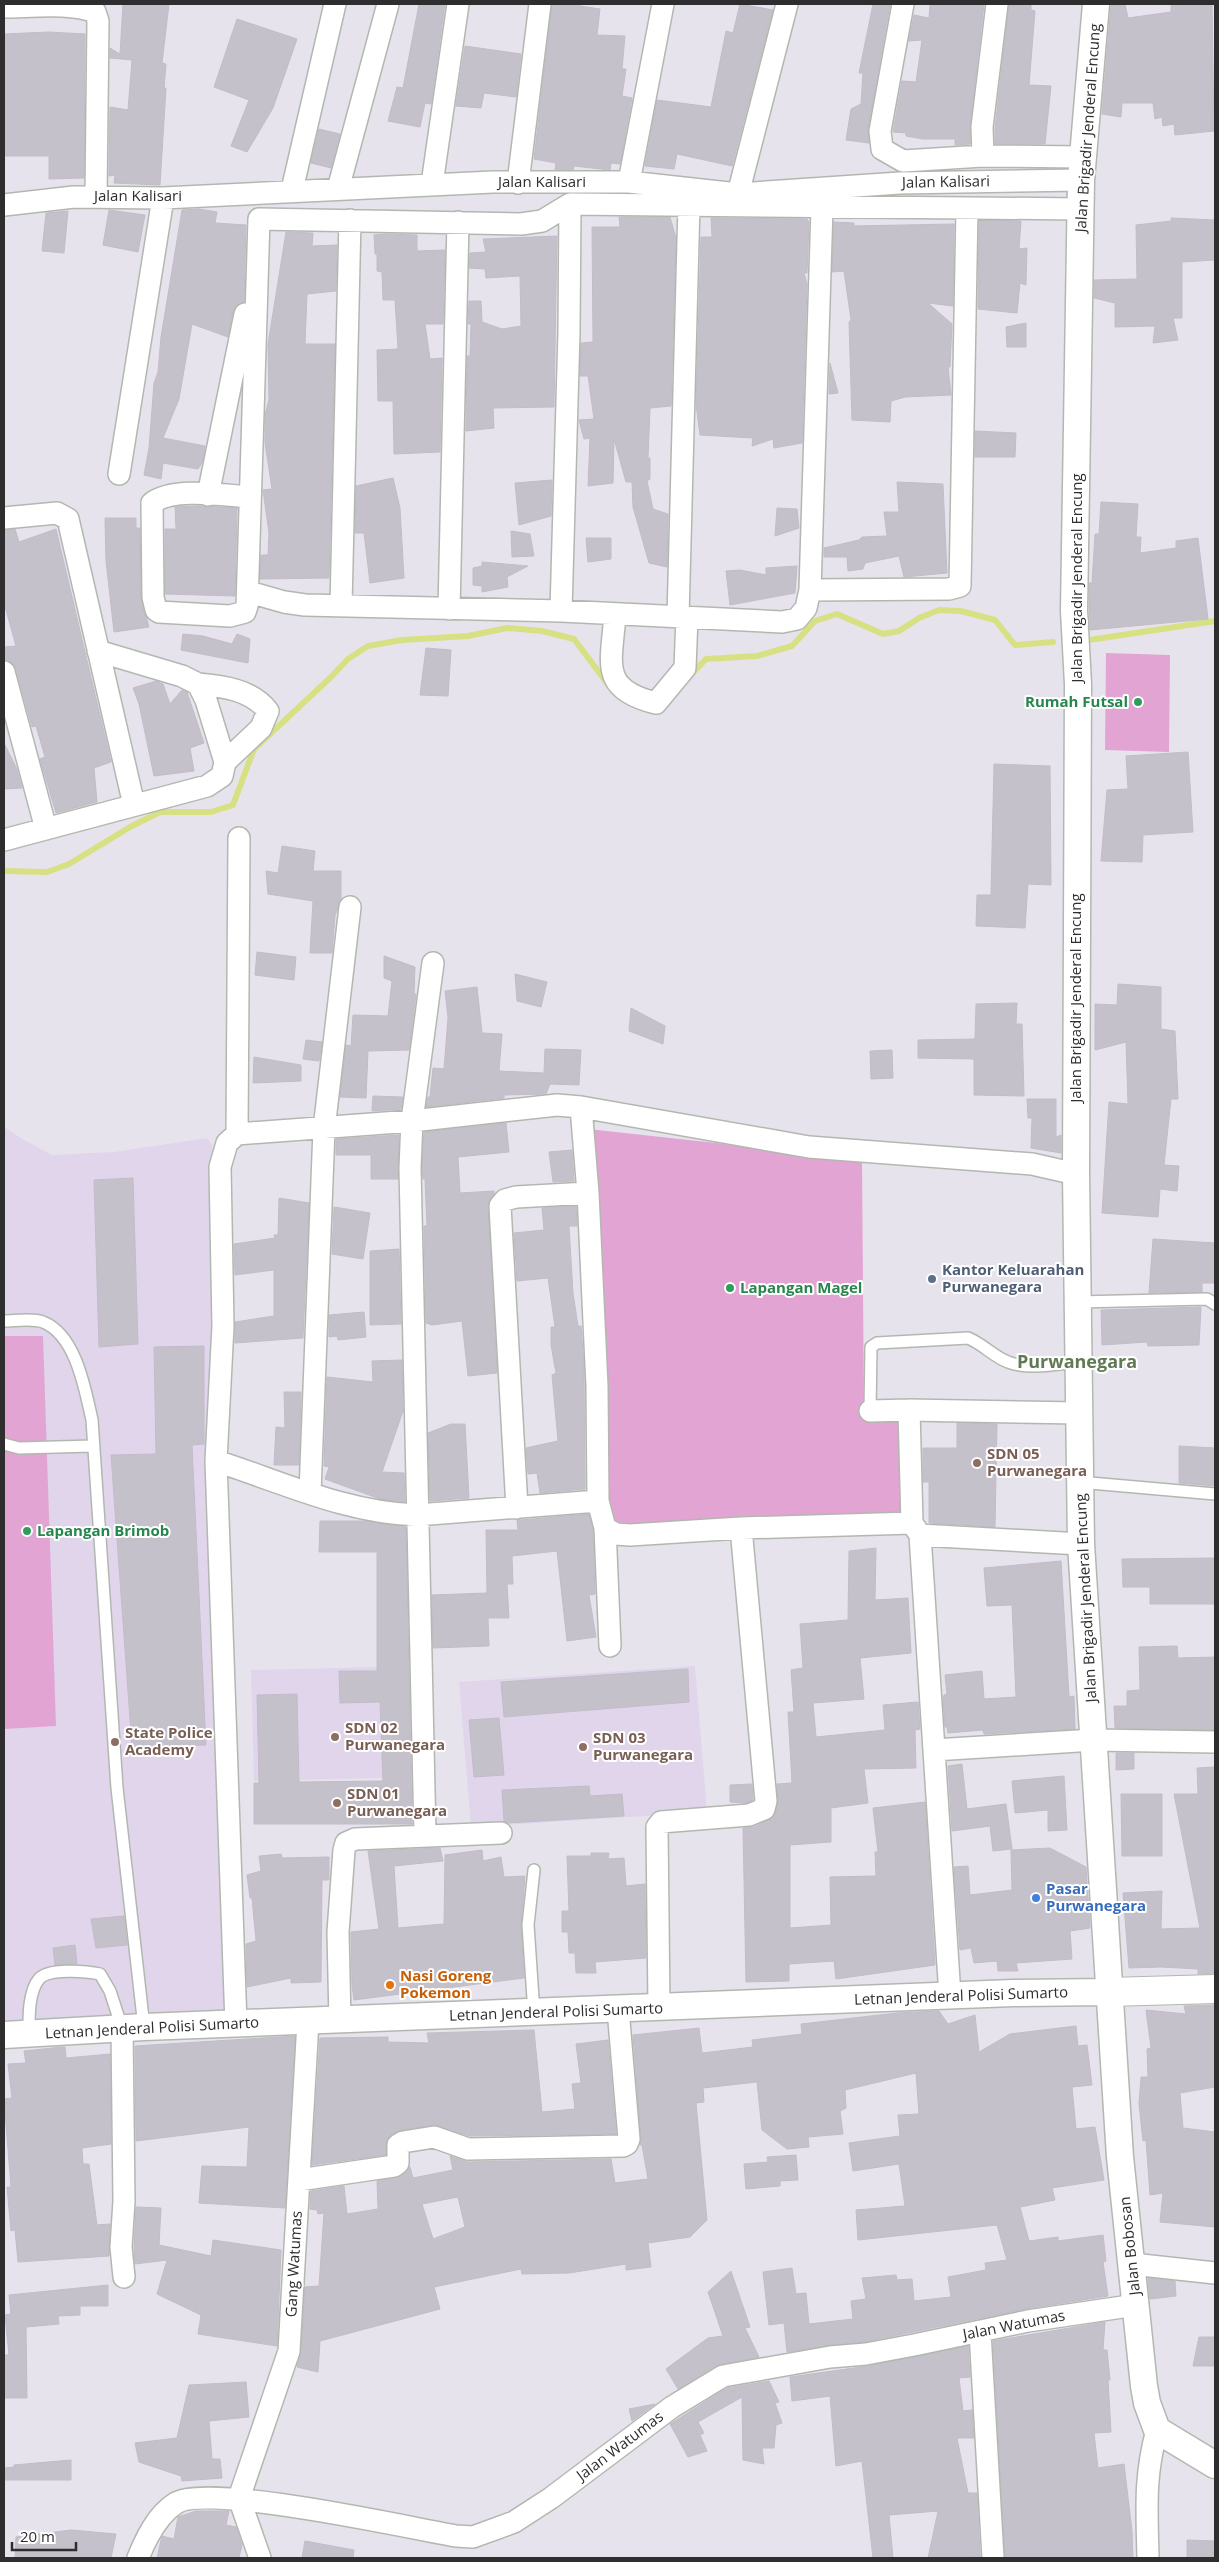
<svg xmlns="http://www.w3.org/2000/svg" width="1219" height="2562" font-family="'Open Sans',sans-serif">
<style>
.education{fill:#e1d5ec}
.pitch{fill:#e2a4d2}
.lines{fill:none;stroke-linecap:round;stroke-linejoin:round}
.stream{stroke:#d7e184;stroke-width:6}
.building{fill:#c5c1ca;stroke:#c2bcc9;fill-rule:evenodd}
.service-casing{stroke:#b2b8af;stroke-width:14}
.minor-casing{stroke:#b2b8af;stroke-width:24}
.tertiary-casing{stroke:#b2b8af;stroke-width:29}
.secondary-casing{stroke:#b2b8af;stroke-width:30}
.service{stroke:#fff;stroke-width:11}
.minor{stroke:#fff;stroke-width:21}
.tertiary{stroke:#fff;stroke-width:26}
.secondary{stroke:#fff;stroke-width:28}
.leisure-dot{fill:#2e9e5b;stroke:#fff;stroke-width:2}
.service-dot{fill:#5c6f8a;stroke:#fff;stroke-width:2}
.education-dot{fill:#8d6e63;stroke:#fff;stroke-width:2}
.shop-dot{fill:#3f7fe0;stroke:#fff;stroke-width:2}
.food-dot{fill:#e8710a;stroke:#fff;stroke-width:2}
.labels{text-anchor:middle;stroke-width:4;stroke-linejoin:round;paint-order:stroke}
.street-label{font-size:15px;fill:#2e2e2e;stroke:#fff}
.leisure-label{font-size:15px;font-weight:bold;fill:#27864d;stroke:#fff;text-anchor:start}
.service-label{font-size:15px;font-weight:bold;fill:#4e5e75;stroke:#fff;text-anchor:start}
.education-label{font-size:15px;font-weight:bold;fill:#785e54;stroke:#fff;text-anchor:start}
.shop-label{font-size:15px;font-weight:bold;fill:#366cbe;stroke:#fff;text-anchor:start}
.food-label{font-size:15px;font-weight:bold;fill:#c56008;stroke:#fff;text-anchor:start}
.quarter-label{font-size:18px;font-weight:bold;fill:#607a53;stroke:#fff}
</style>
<rect width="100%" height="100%" fill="#e7e3ed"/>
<path class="education" d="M4 1127 24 1140 52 1155 114 1152 207 1138 212 1145 215 1161 236 2024 4 2034Z
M416 1666 419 1777 254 1781 251 1670Z
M695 1666 707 1812 471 1827 459 1682Z"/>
<path class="pitch" d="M1106 653 1170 655 1169 752 1105 750Z
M588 1129 862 1159 864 1416 899 1417 902 1520 664 1529 609 1521Z
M4 1336H43L56 1726 4 1729Z"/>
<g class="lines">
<path class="stream" d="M1089 640 1215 621
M689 677 706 659 757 656 792 646 815 621 837 614 883 634 899 631 919 618 939 610 961 611 995 620 1015 645 1053 642
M4 871 47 872 69 864 130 827 160 812H211L233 805 254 749 331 677 348 659 368 646 402 640 468 636 507 628 542 631 574 639 613 691"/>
</g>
<path class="building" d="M123 4H169L162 63 166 64 164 88H166L160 185 114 183 115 175 109 176 110 107 128 110 132 60 110 58V48L120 54Z
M419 4H445L431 104 425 103 420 127 388 121 397 87 403 88Z
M552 4H580V6L600 9 597 35 625 36 622 69H626L622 96 632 98 620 164 611 163 610 170 574 166 573 170H555L556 163 534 159Z
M740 4 773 10 732 166 677 154 674 169 645 166 657 100 711 107 726 31 733 33Z
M873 4H890L868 129 869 143 846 140 851 109 861 104 863 73H859Z
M930 4H984L970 125V144L955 145V139H923L906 136V133L893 132 902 81 916 82 922 40 909 41 914 15 929 18Z
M1009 4H1031V10L1035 11 1029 85 1051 86 1045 144H995V128Z
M1125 4 1128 18 1171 12V4H1212L1214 131 1175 135 1174 124 1163 126 1162 117 1155 119 1153 103H1122L1121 117 1102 114 1111 5Z
M237 19 297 39 273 108 247 152 231 146 249 100 214 87Z
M49 32 85 34 84 178 49 179V156H4V34Z
M465 46 521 54 516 97 484 93 481 108 456 106Z
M319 129 340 134 331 168 311 163Z
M199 209 217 212 215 223 246 225 244 302 236 305 233 311 228 337 192 324 179 399 163 438 205 446 202 463 198 469 163 463 161 479 144 475 149 448 154 383 158 372 161 337 182 210Z
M109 210 145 215 138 252 103 245Z
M68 211 64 253 42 251 46 213Z
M619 217H670L676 238 671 406 650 408 648 458H650V479L647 481 653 509 668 514 667 567 649 563 633 507 632 482H626L614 439 613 483 588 486 590 438 584 439 579 420 594 419 588 376H580L581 343 593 342 592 227H620Z
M711 218 807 219 809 222 807 273H804L807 284 802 443 774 448 773 439 752 446 753 438 700 435 696 404 701 237H712Z
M1171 218 1215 220V260L1182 262V318H1173L1178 340 1153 343 1155 326 1115 327V303L1094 298V280L1137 279 1136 225 1171 221Z
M979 220 1021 221 1019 249 1027 248 1026 285 1020 283 1017 313 978 309Z
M834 222 854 223V226L954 224 953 306 928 303 952 324 950 367H948L951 395 905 397 891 401 890 422 852 420 849 322 851 320 844 271 832 272Z
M286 232 313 233 312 246 337 245 336 291 307 294 305 344H335L329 578 260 579 261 555H268L269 533 263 490 272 489 265 443V415L269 399 268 344Z
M385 234 417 235V251L445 250 443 324H425L430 359 442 358 440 452 394 454 393 401H378L377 350 398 349 395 300H383L382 272 377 271V254H375L374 235Z
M557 236 554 407 493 408 494 428 466 431 467 356H470L471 324H468L469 301H481L482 322 502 329 521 326 520 276 486 278 485 269 469 268 470 253 486 252 483 239Z
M1026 323V347H1007L1006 327Z
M830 363 838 393 829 394Z
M975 431 1016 433 1015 457H975Z
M393 478 400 508 404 578 370 583 364 533H355L356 486Z
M552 480 551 516 519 525 515 483Z
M897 482 943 484 947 573 904 577 899 556 865 563 863 569 848 571 847 557H824V548L859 540 862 537 887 536 884 512H899Z
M1101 502 1138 504 1136 537H1141L1140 553 1176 548V541L1198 538 1208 619 1090 630 1089 583H1092L1095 534H1099Z
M199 506 237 508 235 596 165 594V529H176L175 507Z
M777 508 797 509 799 528 775 536Z
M105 518H136V528H140L141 597 149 627 114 632 106 561Z
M15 529 19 542 56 529 111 762 94 768 97 802 56 813 40 759 45 757 36 726 32 727 16 669 12 663 4 660V647L16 646 4 603V530Z
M511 531 530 534 534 556 512 557Z
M586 538H611V559L588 562Z
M482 562 528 566 507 577 508 587 482 592V586L473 585V568L482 566Z
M797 566 795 593 730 605 726 571 740 570 766 575V568Z
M183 634 203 636 232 644 237 634 250 639 248 663 181 650Z
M426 648 451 650 448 696 420 695Z
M156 681 163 684 170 704 182 690 187 692 204 743 190 748 194 771 154 776 139 704 133 688Z
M4 743 16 767 22 788 4 789Z
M1188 752 1193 832 1143 835 1142 862 1101 861 1107 790 1128 789 1126 756Z
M994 764 1050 766 1051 885 1028 884 1025 928 976 926 977 895H991Z
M282 846 315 851 313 871H341V898L335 916 332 953H310L313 901 268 894 266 871 278 873Z
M257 952 296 957 294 980 255 975Z
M384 956 415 967 414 994H416L409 1050 368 1051 366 1098 340 1097 346 1045 351 1046 353 1015 388 1016 392 981 384 978Z
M515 974 547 982 541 1007 517 1001Z
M1118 984 1161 987V1029L1175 1031 1178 1099H1171L1164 1165 1179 1166 1177 1191 1160 1189 1158 1217 1102 1213 1109 1102 1128 1104 1126 1042 1095 1050V1004L1117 1005Z
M477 987 482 1033 502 1034 499 1071 544 1073 545 1049 581 1050 579 1085 550 1084 546 1094 504 1095V1098L426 1107 428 1097H430L433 1068 444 1069 448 1018 445 991Z
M1017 1003 1016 1024H1022L1024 1096 974 1095V1059L918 1058V1040L975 1039 976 1004Z
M631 1008 665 1026 663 1044 629 1031Z
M306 1040 322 1042 319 1061 303 1059Z
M892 1050 893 1078 871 1079 870 1051Z
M254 1057 301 1065V1081L253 1083Z
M373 1096 403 1097 401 1109 372 1111Z
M1027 1099H1056V1137L1061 1135V1153L1031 1148 1032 1118H1028Z
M506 1123 509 1152 458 1157 460 1193 494 1191V1194L488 1207 497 1373 468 1376 462 1321 432 1325 426 1323 424 1226H427L425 1179H423L422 1168 424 1132Z
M399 1135 398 1179H371V1155H336V1139Z
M572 1150 574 1181 553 1182 549 1152Z
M133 1178 138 1344 99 1347 94 1180Z
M279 1198 309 1203 303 1338 235 1343V1322L274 1316V1270L235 1275 234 1244 275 1238 274 1235H278Z
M576 1206 577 1226H569L573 1293 578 1326H581L584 1366 585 1489 540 1493 537 1473 528 1474 526 1448 558 1441 552 1375 556 1373 551 1345V1327H555L548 1278 517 1281 514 1233 544 1230 542 1208Z
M334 1207 370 1213 363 1259 332 1254Z
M1153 1239 1215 1243V1283H1202V1292L1149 1293Z
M399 1249 401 1324 370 1325V1251Z
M1201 1307 1199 1345 1148 1346 1147 1342 1102 1345 1101 1310Z
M364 1312 366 1337 338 1340 337 1336 329 1337V1315Z
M204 1346V1444L192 1445 206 1745 132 1747 111 1455 156 1454 154 1347Z
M402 1360 403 1411 382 1472 404 1473 405 1502 380 1499 325 1479 329 1467 324 1466 327 1377 373 1382 372 1361Z
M284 1392H301L299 1465H274L276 1427 285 1428Z
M957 1423 997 1424 995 1527 929 1523V1482H923V1448H957Z
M451 1424H465L469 1498 430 1501 428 1433Z
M1179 1446 1215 1448V1486L1179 1483Z
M589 1514 593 1530 595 1594 589 1595 596 1637 567 1641 557 1551 512 1556 513 1584H507L509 1618H488L489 1646 433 1648 432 1595 487 1593 486 1530H518L517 1520H521Z
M320 1521H363L406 1527 412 1824H254V1783H259L257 1695 297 1694 299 1782 383 1781 380 1702 340 1703 339 1671H377V1552H319Z
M876 1548 875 1600 908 1598 911 1653 860 1658 864 1699 813 1703 816 1737 885 1730 883 1705 918 1702 920 1729 915 1730 916 1768 864 1769 868 1803 831 1808V1842L790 1845V1928L831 1925 830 1877 876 1876 875 1852H878L873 1808 925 1802 935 1965 836 1979 834 1961 789 1964V1981L746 1982 743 1828 754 1827 773 1818 778 1804 777 1784 792 1783 788 1712H794L791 1670 803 1668 800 1624 848 1620 849 1551Z
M1215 1558V1604H1150V1587H1123L1122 1559Z
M1061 1561 1069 1697 1074 1696 1075 1729 984 1734 983 1730 948 1733 947 1727H945L943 1699 944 1695 947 1694 945 1675 982 1671 984 1699 1016 1697 1012 1605 987 1606 984 1568Z
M1177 1646 1178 1658 1215 1657V1730L1115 1728 1114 1706H1127V1691L1140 1690 1139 1647Z
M688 1669 689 1702 504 1717 501 1682Z
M499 1718 504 1775 474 1777 469 1720Z
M1116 1753H1134V1769L1116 1770Z
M962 1764 967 1809 1006 1804 1012 1849 993 1851 990 1826 952 1831 948 1766Z
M1215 1767V1973L1198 1974V1969L1161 1967 1129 1968 1123 1893 1162 1891 1161 1929 1200 1928 1174 1794H1198L1197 1768Z
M1064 1776 1067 1830 1048 1831V1810L1015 1813 1012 1781Z
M752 1784 753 1800 746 1803 730 1802V1785Z
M589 1786 590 1796 622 1794 624 1816 508 1823 504 1821 502 1790Z
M1121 1794H1162V1856H1122Z
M440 1848 443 1861 394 1866 398 1928 444 1924 445 1855 482 1850 483 1861 501 1857 504 1877 525 1876 521 1925 524 1978 354 2000 352 1985 351 1932 379 1929 368 1851Z
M1050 1848 1086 1867 1090 1928 1070 1931 1072 1959 1016 1963 1018 1971H998L997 1961 974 1963 971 1948 960 1950 954 1867 968 1866 970 1895 1012 1890 1011 1850Z
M591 1853H609L608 1859 624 1858 626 1886 645 1884 646 1958 595 1962 596 1973H576L575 1953H569L568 1932H562V1911H569L567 1856H591Z
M281 1854 282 1858 329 1857V1880H322L321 1982 291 1983V1978L247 1987 246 1944 256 1941 252 1898H250L247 1875 261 1871 259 1856Z
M124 1916 127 1945 96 1948 91 1919Z
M75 1945 77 1964 55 1965 53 1948Z
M1215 2005V2087L1180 2093 1183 2128 1215 2132V2227L1160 2222 1163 2193 1150 2195 1146 2140 1143 2141 1139 2104 1141 2077H1148L1147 2049 1151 2048 1146 2010 1186 2014 1184 2006Z
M939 2011 948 2024 975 2015 979 2052 1010 2034 1076 2026 1078 2046 1087 2045 1092 2085 1072 2087 1076 2129 1095 2127 1104 2180 1052 2188 1055 2200 1020 2207 1029 2241 1058 2237V2241L1103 2235 1106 2261 1103 2262 1108 2296 1025 2309 864 2342 787 2352 784 2323 769 2325 763 2272 792 2268 796 2294 806 2293 809 2324 853 2319 851 2301 866 2299 862 2278 896 2275 897 2280 912 2279 914 2301 951 2297 948 2277 986 2270 985 2263 1007 2260 997 2225 858 2240 856 2210 905 2206 899 2164 853 2171 849 2143 900 2136 898 2115 919 2114 916 2073 845 2090 846 2108 840 2111 843 2134 808 2137 809 2147 787 2149 762 2130 757 2082 703 2088 704 2102 696 2103 707 2220 690 2237 648 2243 651 2267 626 2270V2264L569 2273 522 2274 521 2269 434 2287 440 2309 320 2341 318 2372 297 2367 301 2352 305 2287 319 2286 324 2213 318 2214 317 2210 310 2209 311 2191 344 2186 347 2214 378 2209 377 2181 401 2176 410 2167 413 2178 453 2170 450 2156 468 2162 611 2159 615 2183 648 2179 642 2145H640L641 2138 633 2035 699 2028 702 2053 753 2047 752 2040 802 2034 801 2024 897 2013ZM458 2197 465 2227 433 2239 422 2204Z
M534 2030 542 2112 575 2109 572 2084 581 2083 576 2044 608 2040 616 2134 470 2136 432 2125 401 2130 392 2134 387 2139 386 2155 312 2165 320 2038 388 2037V2042L429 2043 427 2033Z
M295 2036 285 2208 199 2203 202 2166 247 2167 249 2127 136 2141 135 2046Z
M62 2047H65L66 2058 110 2054 111 2144 82 2148 83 2164H89L97 2225 110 2224 109 2256 18 2262 15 2230 11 2231 7 2187H11L4 2099 12 2098 8 2064 26 2063 24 2051Z
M796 2155 798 2180 780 2181V2186L746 2189 744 2164 768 2162 767 2157Z
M136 2207 161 2208 159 2245 211 2256 213 2240 281 2250 277 2346 198 2334 201 2315 157 2294 167 2260 135 2264 134 2247Z
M731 2271 750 2327 745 2328 759 2357 717 2365 678 2389 666 2369 708 2338 723 2336 708 2292Z
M1148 2278 1175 2281 1176 2296 1150 2299Z
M108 2285V2306H80V2315L58 2316 59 2324 26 2327 27 2398H4V2355H9L5 2315 11 2314 9 2295Z
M1105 2322 1103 2350H1107L1110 2380H1108L1111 2432 1094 2433 1098 2468 1124 2464 1132 2531 1133 2558H1005L993 2341Z
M1199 2337H1215V2366H1193Z
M968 2346 970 2377 959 2378 963 2411 972 2410 974 2438H957L968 2493H977L980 2557 928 2558 938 2511 889 2515 893 2558H873L862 2461 836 2466 830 2396 792 2401 790 2377 868 2366Z
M769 2381 779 2402 775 2403 782 2423 776 2425 774 2448H762L764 2464 743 2460 742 2397 698 2422 704 2433 700 2435 707 2451 688 2457 670 2424 727 2388Z
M246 2382 249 2417 209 2421 212 2459H220L222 2478 182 2481 181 2476 139 2462 135 2443 177 2438 189 2385Z
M655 2404 632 2421 629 2409Z
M71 2460V2480H4V2468L14 2467V2465Z
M196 2511H229L226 2525 236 2527 242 2545 239 2558H157L162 2536 174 2539 178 2517Z
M71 2530 116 2534 111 2558H15L16 2537Z
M1187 2540 1215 2541V2558H1187Z
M305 2541 354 2550 353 2558H302Z"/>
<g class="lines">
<g class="service-casing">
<path id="service" d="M1078 1302 1207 1299 1215 1304
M4 1321C15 1321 32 1318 43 1322 76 1335 85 1389 92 1420L117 1788 144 2027
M870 1411 871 1347 877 1343 968 1338C983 1344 994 1357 1008 1362 1028 1370 1058 1364 1079 1362
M4 1444 19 1448 93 1446
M1079 1482 1215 1494
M534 1870 528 1925 534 2013
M29 2034C29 2019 28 1992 39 1979 48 1968 86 1971 100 1974L110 1991 122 2028"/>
</g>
<g class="minor-casing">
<path id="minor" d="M903 4 880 131 882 149 903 161 983 156 1083 157
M4 7C30 7 72 2 95 12L98 21 96 196
M983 156 982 127 997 4
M629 182 663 4
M518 183 540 4
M432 184 458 4
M338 189 388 4
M292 190 335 4
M738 194 787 4
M4 205 74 197 163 198 493 182H629L738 194 900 183 1081 180
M119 474 163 198
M208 495 245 314
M249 497C223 495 173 487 152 503L153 597 156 610 159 612 230 616 245 612 247 606 259 219 521 224 542 221 570 204 1081 209
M4 518 57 513 68 519 134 805
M810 590 822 208
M249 592 284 602 305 605 561 611 782 622 797 619 806 608 810 590 949 589 960 586 967 209
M341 606 350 220
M449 609 458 222
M561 611 569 332 570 204
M615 614C612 662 598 689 656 703L685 668 687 617
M678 617 689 204
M4 672 46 829
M198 684C223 686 252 690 268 711L261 728 225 762
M4 840 207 786 222 776 225 762 206 700 198 684 182 676 98 651
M581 1107 588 1193 597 1386 598 1501 605 1528 616 1534 630 1535 741 1528 912 1523 920 1535 1081 1544
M237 1134 239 838
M870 1411 909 1410
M216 1461C282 1482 346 1513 417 1515L598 1501
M310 1493 324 1129 350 907
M517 1508 500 1206 505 1200 516 1197 588 1193
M912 1523 909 1410 1080 1413
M605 1528 610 1646
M920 1535 950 1996
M934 1750 1094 1740 1215 1742
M425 1835 410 1168 412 1121 433 963
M659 2008 657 1827 661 1822 749 1815 764 1809 766 1801 741 1528
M340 2021 338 1932 344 1850 346 1843 355 1839 501 1833
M236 2024 216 1461 223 1326 220 1167 227 1143 237 1134 412 1121 557 1105 581 1107 809 1147 1032 1164 1076 1174
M122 2028 124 2201 121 2247 124 2277
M299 2180 394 2166 398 2163V2145L403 2142 434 2137 468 2149 623 2146 627 2144 629 2139 618 2009
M1132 2264 1215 2273
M980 2332 993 2558
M138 2558C146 2538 157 2515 176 2503 207 2483 410 2528 456 2536L473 2537 514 2522 551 2498 672 2407 723 2376 830 2357 866 2354 914 2345 1028 2321 1136 2305
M260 2558 239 2498 289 2351 308 2022
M1148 2558C1147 2510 1144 2477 1157 2430"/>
</g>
<g class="tertiary-casing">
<path id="tertiary" d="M1096 4 1081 180 1074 611 1078 684 1076 1174 1081 1544 1120 2157 1144 2386 1147 2403 1157 2430 1215 2465
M4 2035 144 2027 1013 1993 1109 1992"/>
</g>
<g class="secondary-casing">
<path id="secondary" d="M1109 1992 1215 1989"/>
</g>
<use href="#service" class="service"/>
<use href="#minor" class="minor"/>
<use href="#tertiary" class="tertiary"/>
<use href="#secondary" class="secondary"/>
</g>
<g class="leisure-dot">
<circle cx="1138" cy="702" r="5"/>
<circle cx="730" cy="1288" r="5"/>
<circle cx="27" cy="1531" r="5"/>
</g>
<circle class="service-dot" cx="932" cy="1279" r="5"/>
<g class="education-dot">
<circle cx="977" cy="1463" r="5"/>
<circle cx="335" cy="1737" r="5"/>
<circle cx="115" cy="1742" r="5"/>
<circle cx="583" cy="1747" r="5"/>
<circle cx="337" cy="1803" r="5"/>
</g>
<circle class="shop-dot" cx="1036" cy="1898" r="5"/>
<circle class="food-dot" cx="390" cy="1985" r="5"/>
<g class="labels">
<g class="street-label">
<text transform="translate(1088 128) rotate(-86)" y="5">Jalan Brigadir Jenderal Encung</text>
<text x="542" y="187">Jalan Kalisari</text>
<text transform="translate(946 182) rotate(-1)" y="5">Jalan Kalisari</text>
<text x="138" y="201">Jalan Kalisari</text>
<text transform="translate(1077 578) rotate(-90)" y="5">Jalan Brigadir Jenderal Encung</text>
<text transform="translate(1076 998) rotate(-90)" y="5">Jalan Brigadir Jenderal Encung</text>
<text transform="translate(1086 1598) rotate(-93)" y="5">Jalan Brigadir Jenderal Encung</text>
<text transform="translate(961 1996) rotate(-2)" y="5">Letnan Jenderal Polisi Sumarto</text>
<text transform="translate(556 2012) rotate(-2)" y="5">Letnan Jenderal Polisi Sumarto</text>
<text transform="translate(152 2028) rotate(-3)" y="5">Letnan Jenderal Polisi Sumarto</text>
<text transform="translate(1130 2246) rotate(-96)" y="5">Jalan Bobosan</text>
<text transform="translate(294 2264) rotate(-87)" y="5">Gang Watumas</text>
<text transform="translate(1014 2325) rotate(-11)" y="5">Jalan Watumas</text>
<text transform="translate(620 2446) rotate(-37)" y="5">Jalan Watumas</text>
</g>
<g class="leisure-label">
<text x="1128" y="707" text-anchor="end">Rumah Futsal</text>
<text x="740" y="1293">Lapangan Magel</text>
<text x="37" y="1536">Lapangan Brimob</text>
</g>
<g class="service-label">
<text x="942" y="1275">Kantor Keluarahan<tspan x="942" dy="17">Purwanegara</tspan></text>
</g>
<g class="education-label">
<text x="987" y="1459">SDN 05<tspan x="987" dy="17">Purwanegara</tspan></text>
<text x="345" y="1733">SDN 02<tspan x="345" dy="17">Purwanegara</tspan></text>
<text x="125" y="1738">State Police<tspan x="125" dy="17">Academy</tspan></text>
<text x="593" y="1743">SDN 03<tspan x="593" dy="17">Purwanegara</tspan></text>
<text x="347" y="1799">SDN 01<tspan x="347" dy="17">Purwanegara</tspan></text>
</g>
<g class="shop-label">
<text x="1046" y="1894">Pasar<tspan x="1046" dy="17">Purwanegara</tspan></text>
</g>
<g class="food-label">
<text x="400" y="1981">Nasi Goreng<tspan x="400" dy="17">Pokemon</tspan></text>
</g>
<g class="quarter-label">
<text x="1077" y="1368">Purwanegara</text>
</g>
</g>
<rect width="1219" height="2562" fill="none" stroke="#2e2e2e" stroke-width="10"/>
<path d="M12 2542v8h64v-8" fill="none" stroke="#2e2e2e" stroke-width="2.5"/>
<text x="20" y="2542" font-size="15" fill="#2e2e2e" stroke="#ffffff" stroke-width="4" paint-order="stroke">20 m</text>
</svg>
